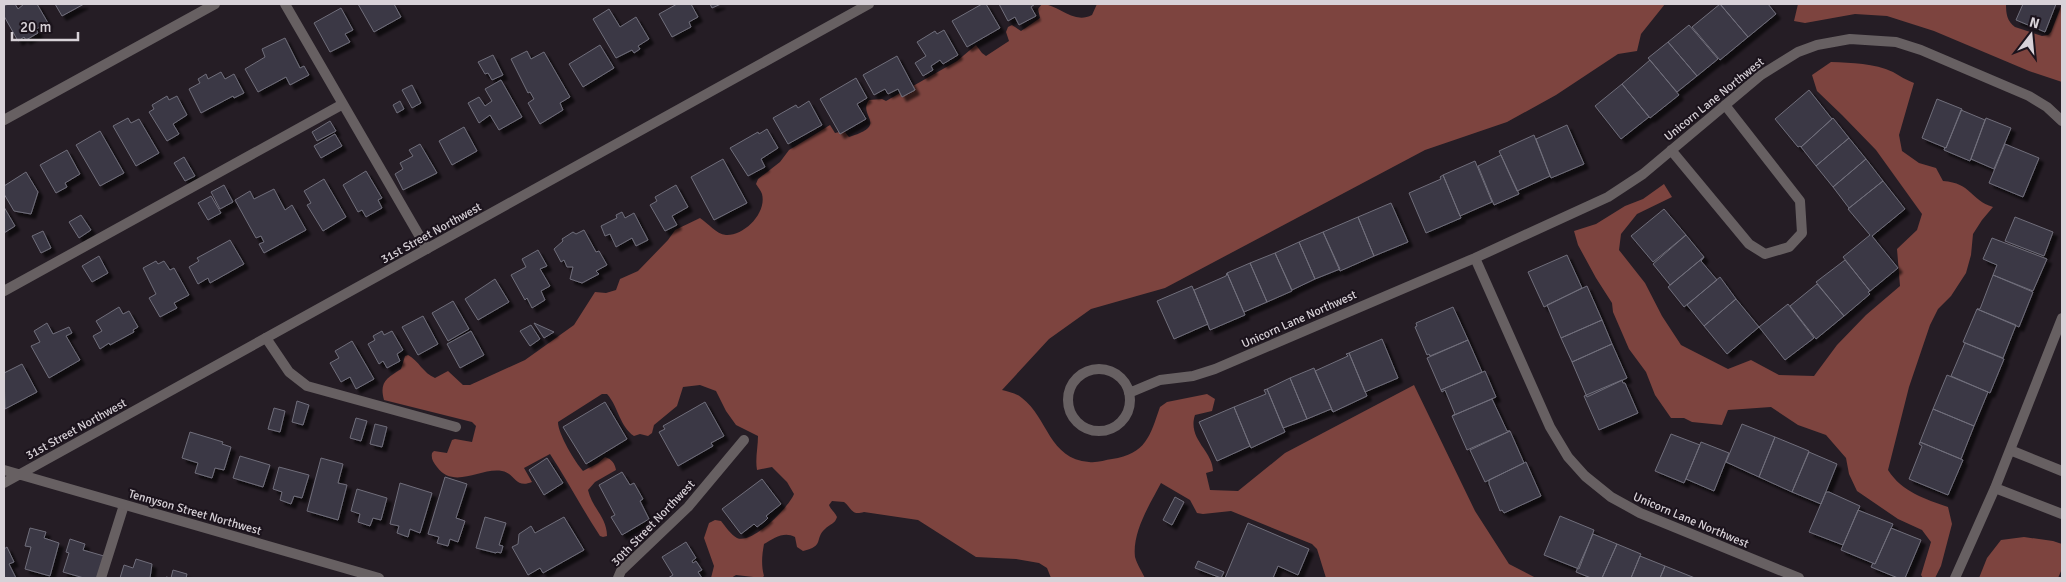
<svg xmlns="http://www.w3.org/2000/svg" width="2066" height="582" font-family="Signika,sans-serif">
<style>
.forest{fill:#7d443f}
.building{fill:#3a3844;stroke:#706e7b;filter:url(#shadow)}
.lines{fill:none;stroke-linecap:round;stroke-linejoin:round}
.lane{stroke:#676062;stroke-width:10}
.street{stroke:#676062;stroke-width:10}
.labels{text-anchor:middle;stroke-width:4;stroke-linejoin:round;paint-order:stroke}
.street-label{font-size:12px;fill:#d8d2d8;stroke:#1b131c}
</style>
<defs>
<filter id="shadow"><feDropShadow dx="4.5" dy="4.5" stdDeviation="1" flood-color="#0009"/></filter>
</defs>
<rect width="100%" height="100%" fill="#251d25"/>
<path class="forest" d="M1042 4C1058 4 1073 25 1092 15L1097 4H1665L1641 34 1637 51 1618 54 1556 95 1507 122 1425 150 1165 288 1091 309 1049 339 1002 390C1009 392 1016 393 1022 398 1048 418 1049 459 1089 462 1097 463 1105 460 1112 459 1146 454 1150 436 1160 407L1167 402 1207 394 1215 399 1212 411 1195 415C1187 439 1213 451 1213 471L1206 473 1210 490 1238 491 1285 453 1414 385 1475 511 1509 564 1536 578H1326L1317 549 1312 544 1231 511 1203 514 1197 513 1190 500 1161 483C1150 504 1132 532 1135 557 1137 564 1142 572 1145 578H1051L1047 568 1039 563 1016 559 976 557 918 520 864 512C851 516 852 508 844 502L832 501 829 505C831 510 835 512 837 517 835 524 830 524 825 529 814 539 825 546 803 551L797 547 795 537C784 531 774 538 764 544 762 555 761 565 764 576L762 578 736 575 731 578H711L714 566 704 538 709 523 715 520 721 521C725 526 731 535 737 538 752 545 789 507 794 494L787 482 772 467 757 470C755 459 758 447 758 436L736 425 726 411 716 391 700 385 683 387 677 406 654 425 652 433 648 436 640 434 634 436C620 427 618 406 607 394H602L558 422C558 434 575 462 583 471L598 463 605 457C612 459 615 464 616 470L595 482 588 490C592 508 607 517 607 536L603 537 600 536C582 509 568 481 550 454L524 468 532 482C515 489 515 473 502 471 481 467 454 490 437 467 433 462 431 459 432 453L434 451 447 453 452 440 455 439 472 442 476 426 472 422 384 400C379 382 387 378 401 369L405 356 408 355C419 361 423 373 435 378L448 371 463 385H470L525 360 574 325 595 292 606 293 616 290 620 279 638 271 668 240 675 230 700 218C708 223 716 234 726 235 744 236 767 213 762 194 761 191 758 187 756 184L758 179 780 162 789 150 830 125 835 133 844 131 849 137C890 125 857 116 869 100L882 99 886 101 900 93 915 90 913 86 957 61 976 45 982 53 986 56 1009 41 1006 32 1008 27 1012 25 1021 31 1040 18 1038 9Z
M1798 4H2006C2006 14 2007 21 2015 27L2042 36 2048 35 2051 32 2062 4V82L2029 71 1934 31 1887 16 1855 14 1805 23 1794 21Z
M1831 62C1852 63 1874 63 1893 72 1900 76 1906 80 1914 83L1899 135 1902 151 1919 163 1936 168 1943 181C1972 183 1970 200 1993 207L1982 220 1973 234 1971 255 1966 273 1951 296 1938 309 1930 325 1909 387 1888 470C1902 492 1925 499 1948 507L1952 524 1941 566 1935 578H1923L1921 575 1931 542 1922 530 1898 519 1857 491 1849 474 1846 458 1826 435 1798 425 1771 407 1728 410 1722 425 1692 422 1684 418H1671L1655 395 1646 372 1629 349 1613 312 1612 303 1596 278 1578 245 1574 231 1596 224 1625 206 1643 199 1664 184 1672 197 1637 214 1621 234 1619 250 1645 283 1662 316 1681 345 1728 369 1751 360 1779 375 1814 376 1837 345 1866 315 1900 286 1897 249 1917 230 1922 214 1876 150 1842 115 1817 91 1812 75Z
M2024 537 2053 541 2062 544V569L2058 578H1979L1987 558 2001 540Z"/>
<path class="building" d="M8 4H15L18 9 24 4H37L48 23 36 29 38 33 26 40 24 37 18 41 4 16V6Z
M55 4H84L62 16Z
M358 4H394L401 17 374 32Z
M677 4H691L698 17 689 22 691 27 672 37 659 14Z
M710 4H721L712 8Z
M982 4H986L1000 28 967 47 952 21Z
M999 4H1035L1031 7 1036 16 1019 25 1015 17 1008 21Z
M1720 4 1748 37 1720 60 1692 27Z
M1720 4H1768L1776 14 1748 37Z
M2023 4H2056L2045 32 2016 20Z
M341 8 353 30 345 34 350 42 330 52 314 23Z
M609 9 620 27 636 17 649 39 638 46 640 49 634 53 632 50 616 58 593 19Z
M1689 25 1718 59 1697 76 1668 42Z
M944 30 958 55 943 64 940 60 931 66 933 70 923 76 915 63 926 56 917 42 935 31 937 34Z
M285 38 300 68 304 66 309 75 290 85 286 77 258 92 245 69 265 57 262 49Z
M1668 42 1697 76 1677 92 1648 58Z
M600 45 614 68 583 87 569 64Z
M527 51 531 59 544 52 570 97 560 103 563 110 540 124 528 103 534 99 530 92 528 93 511 59Z
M493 55 503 75 492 80 488 73 485 74 478 62Z
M897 56 915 90 902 97 898 89 888 94 885 89 874 95 863 75Z
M1650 60 1679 95 1650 118 1622 84Z
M221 72 225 79 234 74 244 93 234 98 233 96 201 113 189 89 200 83 198 79 206 74 208 79Z
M856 78 867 98 857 104 866 119 840 134 820 99Z
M501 80 522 117 499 130 490 115 479 123 468 103 479 97 485 106 492 101 485 89Z
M1622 84 1649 117 1621 139 1595 106Z
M412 85 421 103 412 108 402 90Z
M1809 90 1832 119 1801 147 1800 146 1798 147 1775 119Z
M167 96 169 100 177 96 187 115 173 124 179 134 167 141 149 112 154 109 152 105Z
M1937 99 1962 109 1946 148 1922 138Z
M400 101 404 109 397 113 393 105Z
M809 101 822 125 788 144 773 118 796 105 798 108Z
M1961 110 1985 120 1970 161 1944 150 1945 147 1946 148Z
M128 118 131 123 139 119 159 153 136 166 113 126Z
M1833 118 1849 138 1816 166 1801 147Z
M1986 118 2011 128 1994 169 1971 159Z
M330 121 336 131 317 141 312 132Z
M1567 125 1584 164 1551 178 1536 139Z
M464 127 477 151 452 165 439 141Z
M767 129 778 148 761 159 765 167 748 176 730 148 758 132 759 134Z
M100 131 124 173 100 186 76 145Z
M335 134 342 146 321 158 314 146Z
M1534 135 1550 176 1517 191 1499 151Z
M1849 138 1866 159 1833 187 1816 166Z
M420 144 437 173 403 190 395 174 403 169 400 163 413 156 409 150Z
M2005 144 2039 158 2023 197 1989 183Z
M67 150 80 174 65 183 67 187 56 193 40 165Z
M1501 155 1519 194 1494 205 1478 166Z
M184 157 195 176 185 181 174 163Z
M723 159 747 203 714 220 691 177Z
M1866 159 1883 181 1849 208 1833 187Z
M1475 161 1492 202 1460 216 1443 175Z
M366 171 382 198 378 200 382 208 366 217 362 210 358 212 343 185Z
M26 172 38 192 31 214 14 211 4 194V186Z
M1443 175 1461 218 1426 233 1409 193 1441 179 1440 177Z
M324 179 346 217 323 231 307 205 311 203 304 191Z
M1883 181 1905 209 1872 236 1898 268 1870 291 1843 257 1870 235 1848 209Z
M224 185 233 202 220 209 211 192Z
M676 185 688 207 672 216 677 225 665 231 650 205 657 201 655 197Z
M274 189 285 210 292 205 306 230 264 253 259 244 264 242 261 236 256 238 235 200 250 191 254 199Z
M211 196 221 213 208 220 198 203Z
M1391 203 1408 242 1374 256 1358 217Z
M4 207 15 226 4 233Z
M1664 209 1686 235 1653 262 1631 236Z
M622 212 625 218 634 213 648 240 636 246 632 238 616 247 610 234 605 236 601 226 617 218 616 215Z
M81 215 91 230 79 238 69 222Z
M1358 217 1374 256 1340 271 1323 232Z
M2015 217 2053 232 2044 256 2005 241Z
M584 230 596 252 599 251 607 265 596 271 599 274 582 283 570 279 573 267H567L564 260 561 262 554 249 563 241 562 239 573 232 576 234Z
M43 231 51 248 41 253 32 236Z
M1323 232 1340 269 1315 279 1299 242Z
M1686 235 1704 257 1670 285 1653 264Z
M1992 238 2047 259 2033 291 1993 275 1997 265 1983 259Z
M230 240 244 264 210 283 208 278 198 284 189 267 199 261 197 258Z
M1299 242 1315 279 1292 290 1275 253Z
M538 250 547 266 540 269 550 286 541 291 545 300 532 308 527 298 525 300 511 275 526 267 522 259Z
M1275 253 1292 291 1267 302 1250 263Z
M1567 255 1582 288 1544 307 1528 272Z
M99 256 108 273 92 282 82 266Z
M1704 257 1701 261 1717 280 1684 307 1668 287Z
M1845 260 1870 291 1868 292 1870 294 1844 316 1816 282Z
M156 261 158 264 164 261 170 270 174 268 189 295 174 303 177 308 160 317 149 298 156 294 143 268Z
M1250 263 1267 302 1244 312 1227 273Z
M1227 273 1245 315 1210 330 1194 290 1226 276Z
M1993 275 2033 292 2019 327 1977 309H1980Z
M1720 277 1736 299 1704 326 1687 305Z
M495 279 509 302 478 320 465 299Z
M1817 284 1844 316 1816 339 1790 306Z
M1192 286 1208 324 1174 339 1157 301Z
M1587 286 1602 320 1561 338 1547 305Z
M1736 299 1759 327 1727 354 1704 326Z
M453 301 469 329 448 341 432 313Z
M1788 304 1814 338 1785 360 1759 327Z
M119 307 123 314 129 311 138 327 133 330 134 332 110 345 109 343 100 349 93 336 102 331 96 321Z
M1453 307 1468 340 1430 356 1429 354 1427 355 1415 327 1417 326 1416 323Z
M1977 309 2016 325 2003 358 1963 342Z
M423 316 438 344 418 355 402 327Z
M1602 320 1612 344 1572 362 1561 338Z
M47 323 53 334 69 327 72 333 66 336 80 360 49 378 31 346 40 342 34 331Z
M534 323 554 332 544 338Z
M531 325 540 339 530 346 520 331Z
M382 331 384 335 392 331 403 350 397 354 400 361 387 368 383 361 379 364 368 344 375 340 373 336Z
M471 331 484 355 460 368 447 344Z
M1382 339 1398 378 1365 392 1349 353Z
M1468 340 1482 372 1441 390 1427 358Z
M352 341 374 379 356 389 350 377 341 382 330 363 339 358 335 351Z
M1965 343 2004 359 1990 393 1951 376Z
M1612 344 1627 378 1587 397 1572 362Z
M1349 353 1367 396 1333 412 1315 371 1348 356 1346 354Z
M22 364 37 392 5 409 4 373Z
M1314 368 1333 412 1331 409 1307 419 1290 378Z
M1485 371 1496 397 1452 416 1455 414 1445 390 1442 392 1441 390Z
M1947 375 1988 392 1974 426 1933 409Z
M1290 378 1307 419 1283 428 1267 389Z
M1622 380 1623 383H1625L1638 413 1599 430 1584 396Z
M1267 389 1285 432 1251 448 1234 407 1266 394 1264 390Z
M1492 399 1507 431H1510L1467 450 1452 416Z
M297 401 309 405 303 425 292 422Z
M605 402 627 439 586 464 563 427Z
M705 402 724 436 711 443 713 446 678 466 659 432 665 429 663 426Z
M1234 407 1250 446 1217 461 1199 422Z
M274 408 285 411 280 432 268 429Z
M1933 409 1974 426 1961 459 1920 442Z
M356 418 367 421 361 441 350 438Z
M375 424 387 427 382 447 370 444Z
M1742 424 1775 437 1759 477 1726 462Z
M1510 431 1524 463 1485 482 1470 450Z
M190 432 223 442 222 444 231 447 224 470 215 468 212 478 195 473 198 463 182 458Z
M1671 434 1700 445 1684 483 1655 471Z
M1775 437 1809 451 1792 492 1759 477Z
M1701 442 1729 453 1714 491 1686 479Z
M1920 442 1963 460 1948 495 1909 479 1922 446 1919 444Z
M1809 452 1837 464 1821 504 1792 492Z
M240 456 270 465 263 487 233 478Z
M321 458 343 464 338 483 347 485 338 520 307 511Z
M547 458 563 483 544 495 529 470Z
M1526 462 1541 496 1504 513 1502 510 1500 511 1489 484V480Z
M279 467 309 475 302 498 294 496 291 504 280 500 282 492 273 489Z
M622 472 630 485 634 483 643 499 640 501 649 519 622 535 611 517 615 515 599 485Z
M445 477 467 484 456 518 465 521 458 542 450 539 448 546 437 543 439 537 428 534Z
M762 479 781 504 766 516 768 518 765 521 757 527 754 524 741 534 722 509Z
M400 483 432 493 420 533 410 529 408 537 397 533 399 526 390 524Z
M357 489 387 498 381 520 373 518 370 526 358 522 360 514 351 511Z
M1826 492H1829L1860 506 1843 545 1809 532Z
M1175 497 1184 502 1172 525 1163 520Z
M1858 510 1893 524 1875 564 1841 550Z
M1560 516 1594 530 1579 569 1544 555Z
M485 517 506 523 499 545 503 546 501 553 497 552 496 553 476 548Z
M564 517 584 550 543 573 540 568 528 575 512 547 518 544 519 534 531 526 535 533Z
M1248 523 1309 549 1298 575 1278 566 1273 578H1225Z
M30 528 46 532 44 538 59 543 50 576 25 569 31 547 25 546Z
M1891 528 1921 540 1905 578H1898L1871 567 1873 563 1875 564Z
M1593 534 1617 544 1602 578H1591L1576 572Z
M70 539 85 544 83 550 104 556 97 578H84L63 572 69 553 66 552Z
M686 542 696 558 692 561 693 563 696 561 702 570 698 572 702 578H668L673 575 662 557Z
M1617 544 1641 554 1640 556 1631 578H1602Z
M7 547 14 562 9 564 16 578H4V549Z
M1640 556 1665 566 1660 578H1631Z
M136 559 152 564 150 578H120L124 565 133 568Z
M1198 561 1224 572 1221 578 1195 568Z
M1665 566 1695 578H1660Z
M173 570 187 574 186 578H166V577L171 578Z"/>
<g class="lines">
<path class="lane" d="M285 4 427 249
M4 291 343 104
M266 338 289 372 307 386 456 427
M101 578 124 505"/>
<path class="street" d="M4 120 215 4
M1671 150 1749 244 1765 254 1789 247 1802 233 1800 201 1725 105
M1475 258 1550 427 1568 457 1585 476 1611 497 1640 513 1799 578
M1068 400a31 31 0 1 1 62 0a31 31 0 1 1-62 0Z
M1129 393 1160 380 1193 376 1215 369 1475 258 1608 197 1643 174 1761 75 1798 52 1817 45 1850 39 1896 42 1921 50 2029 96 2047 107 2062 121
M2010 450 2062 471
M4 470 379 578
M4 483 869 4
M1995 488 2062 514
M618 578 621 571 688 507 744 440
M1955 578 1995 488 2062 318"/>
</g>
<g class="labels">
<g class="street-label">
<text transform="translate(1714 99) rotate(-39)" y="4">Unicorn Lane Northwest</text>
<text transform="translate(431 233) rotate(-29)" y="4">31st Street Northwest</text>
<text transform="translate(1299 319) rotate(-24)" y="4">Unicorn Lane Northwest</text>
<text transform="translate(76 429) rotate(-29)" y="4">31st Street Northwest</text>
<text transform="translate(195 512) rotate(16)" y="4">Tennyson Street Northwest</text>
<text transform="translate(1691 520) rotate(23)" y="4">Unicorn Lane Northwest</text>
<text transform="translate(653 523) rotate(-46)" y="4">30th Street Northwest</text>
</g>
</g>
<rect width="2066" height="582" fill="none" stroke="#d8d2d8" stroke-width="10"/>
<g transform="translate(2031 35) rotate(16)" stroke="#1b131c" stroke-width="4" paint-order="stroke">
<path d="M0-4L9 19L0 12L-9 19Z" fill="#d8d2d8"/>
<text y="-8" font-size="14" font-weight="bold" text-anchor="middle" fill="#d8d2d8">N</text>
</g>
<path d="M12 32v8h66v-8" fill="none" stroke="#d8d2d8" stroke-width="2.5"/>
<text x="20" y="32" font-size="15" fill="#d8d2d8" stroke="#1b131c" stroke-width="4" paint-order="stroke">20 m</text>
</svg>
